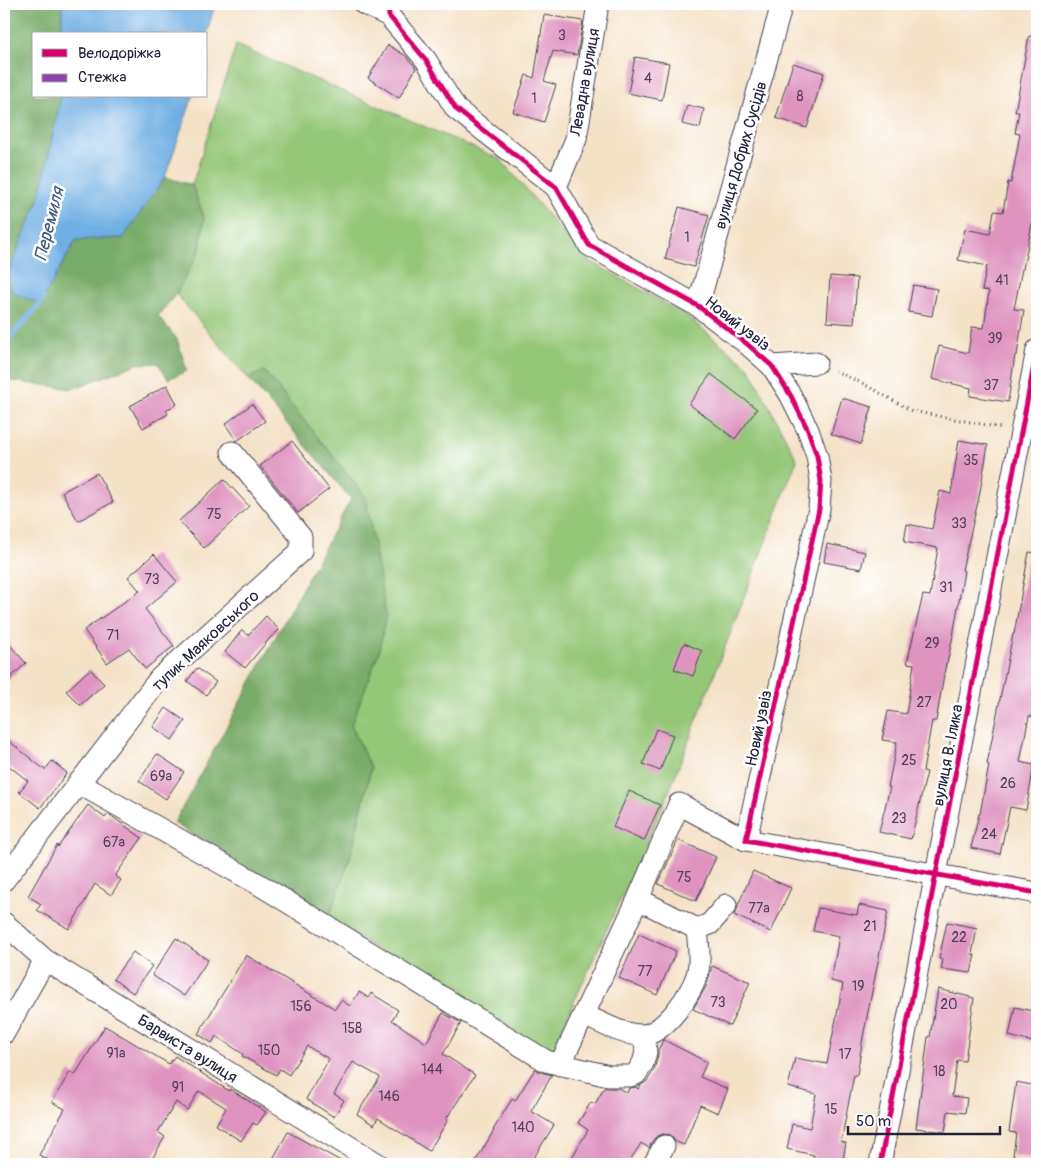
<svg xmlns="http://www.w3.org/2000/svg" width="1041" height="1168" font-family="Pangolin,sans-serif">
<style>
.green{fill:#95c778;stroke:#5c745a}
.forest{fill:#78ac68;stroke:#4d6752}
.water{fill:#6fafe3;stroke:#48688f}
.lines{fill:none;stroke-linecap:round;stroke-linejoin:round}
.stream{stroke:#6fafe3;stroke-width:6}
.building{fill:#df94c0}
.minor-casing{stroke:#423f50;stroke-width:23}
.path{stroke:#423f50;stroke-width:3;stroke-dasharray:1 4;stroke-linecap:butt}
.minor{stroke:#fff;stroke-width:21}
.quiet{stroke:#8e44ad;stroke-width:4;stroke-dasharray:8 4;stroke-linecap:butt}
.cycleway-casing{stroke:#fff;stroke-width:8}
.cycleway{stroke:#d6006c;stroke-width:5}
.labels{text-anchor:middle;stroke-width:5;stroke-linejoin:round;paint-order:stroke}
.number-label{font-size:14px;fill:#513e5c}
.street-label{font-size:16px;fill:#22223b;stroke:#fff}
.water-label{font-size:18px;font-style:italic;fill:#415a7e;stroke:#fff}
</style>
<rect width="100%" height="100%" fill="#fff"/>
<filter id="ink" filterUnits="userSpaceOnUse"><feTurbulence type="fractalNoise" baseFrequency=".02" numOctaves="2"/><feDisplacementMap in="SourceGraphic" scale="10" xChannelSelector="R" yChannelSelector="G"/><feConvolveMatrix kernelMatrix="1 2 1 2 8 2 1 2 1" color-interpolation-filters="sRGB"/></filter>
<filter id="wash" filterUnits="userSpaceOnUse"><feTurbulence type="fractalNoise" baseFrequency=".0096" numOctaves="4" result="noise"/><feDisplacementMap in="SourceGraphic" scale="20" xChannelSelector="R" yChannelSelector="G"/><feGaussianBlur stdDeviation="1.12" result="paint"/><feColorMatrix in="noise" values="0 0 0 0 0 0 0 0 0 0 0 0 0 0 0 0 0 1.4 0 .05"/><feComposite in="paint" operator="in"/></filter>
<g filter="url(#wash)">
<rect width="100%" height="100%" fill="#f4e2c7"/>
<path class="green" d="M236 45 500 159 585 258 684 314 749 367 797 460 667 797 549 1057 328 919 350 858 371 768 351 725 379 652 366 497 264 371 248 378 176 294 200 250 204 217 192 185Z"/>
<path class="forest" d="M4 4H62V34H34V96H61V99L39 200 8 272 40 304 76 240 123 238 165 177 192 185 204 217 200 250 176 294 158 316 177 339 187 371 168 379 158 363 137 364 72 389 4 380Z
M264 371 366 497 386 615 379 652 351 725 371 768 350 858 328 919 174 823 351 499 248 378Z"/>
<path class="water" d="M62 4H215L206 36V34L187 33 184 34H62Z
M61 96H193L165 177 123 238 76 240 40 304 12 292 8 272 39 200Z"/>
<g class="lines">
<path class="stream" d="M4 344 40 304 43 297"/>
</g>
<g id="blocks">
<path class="building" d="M544 15 583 21 577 55 553 51 544 81 556 85 544 122 513 112 526 75 534 78Z
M1029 36 1037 37V198L1023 269H1022L1014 309 1024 310 1017 355H1015L1008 402 970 396 971 388 932 379 939 346 968 353 972 327 984 328 989 291 982 290 987 266 958 260 965 229 990 234 994 211 1003 212 1008 182 1011 183 1020 134 1015 133 1019 112H1015Z
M388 45 406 56 416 68 399 98 368 78Z
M635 57 669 63 662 100 628 93Z
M793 63 824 73 807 128 776 118Z
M687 105 704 109 700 128 682 124Z
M679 207 709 215 694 267 665 259Z
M830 276 857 278 854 324 827 322Z
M913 285 937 289 932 316 908 312Z
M711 374 757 409 735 439 689 404Z
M167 385 177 404 166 410 168 414 143 428 130 406Z
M842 398 872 407 861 444 831 434Z
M252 404 265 421 237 441 225 424Z
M959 440 988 445 979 497 962 570 964 571 953 636 947 663H946L936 721H932L923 771 927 772 911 839 879 832 890 787H888L897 742 882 740 888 711 906 714 914 664 907 663 923 595 930 596 938 548 904 542 907 524 932 529 940 491 951 494Z
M292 441 329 489 298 513 260 466Z
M97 473 113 502 78 521 62 492Z
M224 479 249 506 204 548 179 521Z
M827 544 865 552 861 569 824 562Z
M1029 552 1037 553V717L1029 716 1020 762 1034 765 1026 810 1010 807 1000 854 971 848 979 814H980L989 765 987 764 1013 634H1014Z
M154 554 177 582 145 609 174 646 145 669 129 648 107 663 84 630 140 591 128 577Z
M266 616 279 630 270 638 245 668 225 652 242 630 248 635Z
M4 639 26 663 4 684Z
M684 643 702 651 693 676 674 669Z
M197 668 216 682 206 695 187 681Z
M90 669 104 684 80 705 66 691Z
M166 708 185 721 172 740 153 727Z
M656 729 673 735 660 771 643 764Z
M4 737 45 770 52 761 67 773 40 808 19 792 28 781 4 762Z
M157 754 184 772 166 799 139 781Z
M629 791 660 805 644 841 613 827Z
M88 805 105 818 108 814 110 815 142 838 115 876 121 880 111 895 95 884 69 929 37 910 41 904 28 896 57 845 58 847Z
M678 840 716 857 696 901 658 884Z
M753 871 791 888 771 932 734 915 738 908V905Z
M859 905 888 911 863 1037 857 1075H854L841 1142 846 1143 842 1164H812L814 1155 787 1149 792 1124 810 1128 816 1094 788 1087 795 1058 827 1064 843 984 831 981 839 936 813 931 818 908 857 915Z
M947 922 977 928 972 954 975 955 971 973 941 969 943 960 939 959Z
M639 934 676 951 657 995 619 978Z
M176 938 208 960 184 996 152 975Z
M133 952 152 966 133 993 113 979Z
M246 955 335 1009 341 1000 350 1006 359 992 369 998 371 993 398 1010 392 1020 426 1043 443 1013 461 1023 443 1054 475 1075 446 1119 448 1120 429 1151 378 1118 374 1125 357 1114 380 1077 353 1062 334 1094 344 1100 334 1117 306 1099 329 1059 307 1046 289 1075 280 1069 276 1075 242 1056 243 1054 216 1036 212 1043 198 1034Z
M712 966 750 982 730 1026 693 1009 707 985Z
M938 989 974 998 965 1061 957 1060 952 1096 967 1098 965 1113 948 1111 945 1132 916 1128 928 1037H930Z
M1015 1007 1037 1012V1043L1009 1036Z
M105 1026 169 1064 175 1056 229 1091 230 1089 266 1112 257 1125 253 1123 241 1141 216 1125 226 1108 199 1091 187 1110 176 1102 158 1132 165 1137 149 1164H56L39 1155 65 1109 52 1102 70 1072 75 1075Z
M663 1040H664L707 1062 700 1077 728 1089 718 1113 700 1105 684 1145 676 1142 670 1135 663 1134 657 1136 653 1140 649 1148 641 1143 628 1164H568L588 1130 578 1123 591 1102 595 1104 604 1088H618L627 1093 629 1088 636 1087 638 1089 640 1086 647 1081 654 1070 658 1055V1050Z
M535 1069 543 1073 552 1075 531 1111 554 1125 530 1164H474L494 1130H493L512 1099 515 1101Z
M1016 1082 1037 1086V1159L1013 1156 1016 1133 1009 1132Z
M288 1132 346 1164H270Z"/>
</g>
</g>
<g filter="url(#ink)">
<use href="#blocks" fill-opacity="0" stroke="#423f50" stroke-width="1"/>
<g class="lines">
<g class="minor-casing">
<path id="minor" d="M364 4 389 16
M388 4 389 16 426 60 456 109 556 187 589 245 698 306 746 343 772 366 791 396 808 430 817 456 821 481 819 509 746 840
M556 187 576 139 598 4
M698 306 782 4
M772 366 816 363
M78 783 260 885 546 1061 609 1076H630L636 1074 643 1063 646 1052 644 1035
M4 880 160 678 301 551V537L232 452
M4 923 45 960 378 1164
M697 929 710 924 726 905
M584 1015C602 1023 622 1035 642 1035 664 1035 694 991 698 971 701 957 698 943 697 929L638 899
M4 1033 45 960
M560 1065 638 899 679 804 746 840 1037 893
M654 1164 664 1146
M880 1164 1037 350"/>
</g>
<path class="path" d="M835 371 862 383 912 411 1002 428"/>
<use href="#minor" class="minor"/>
<path class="quiet" d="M4 7 9 4"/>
<g class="cycleway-casing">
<path id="cycleway" d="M388 4 389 16 426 60 456 109 556 187 589 245 698 306 746 343 772 366 791 396 808 430 817 456 821 481 819 509 746 840 1037 893
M880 1164 1037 350"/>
</g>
<use href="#cycleway" class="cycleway"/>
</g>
</g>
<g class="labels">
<g class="number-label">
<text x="562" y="40">3</text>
<text x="648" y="83">4</text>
<text x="800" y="101">8</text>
<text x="534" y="103">1</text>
<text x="687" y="242">1</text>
<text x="1002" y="285">41</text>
<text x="995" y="343">39</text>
<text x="991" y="390">37</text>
<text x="971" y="465">35</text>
<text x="214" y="519">75</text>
<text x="959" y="528">33</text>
<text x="152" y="584">73</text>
<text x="946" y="592">31</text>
<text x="113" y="640">71</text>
<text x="932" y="648">29</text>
<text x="924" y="707">27</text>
<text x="909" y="765">25</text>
<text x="161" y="781">69а</text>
<text x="1008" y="788">26</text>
<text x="899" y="823">23</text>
<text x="989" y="839">24</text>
<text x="114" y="847">67а</text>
<text x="684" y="882">75</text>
<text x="759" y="913">77а</text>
<text x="870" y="931">21</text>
<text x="959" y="942">22</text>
<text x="645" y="976">77</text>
<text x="858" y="991">19</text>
<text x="718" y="1007">73</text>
<text x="949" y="1009">20</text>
<text x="301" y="1011">156</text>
<text x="352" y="1033">158</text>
<text x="269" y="1055">150</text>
<text x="116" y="1058">91а</text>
<text x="845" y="1059">17</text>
<text x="432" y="1074">144</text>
<text x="939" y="1076">18</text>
<text x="178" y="1092">91</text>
<text x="389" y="1101">146</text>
<text x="831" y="1114">15</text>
<text x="523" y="1132">140</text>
</g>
<g class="street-label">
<text transform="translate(584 82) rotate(-80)" y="6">Левадна вулиця</text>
<text transform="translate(740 155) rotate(-74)" y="6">вулиця Добрих Сусідів</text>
<text transform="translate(738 323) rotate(38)" y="6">Новий узвіз</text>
<text transform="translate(205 640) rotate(-43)" y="6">тупик Маяковського</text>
<text transform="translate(758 728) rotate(-78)" y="6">Новий узвіз</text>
<text transform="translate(947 755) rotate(-79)" y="6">вулиця В. Ілика</text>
<text transform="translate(188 1048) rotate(32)" y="6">Барвиста вулиця</text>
</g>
<g class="water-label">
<text transform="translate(49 224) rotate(-76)" y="6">Перемиля</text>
</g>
</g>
<rect width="1041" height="1168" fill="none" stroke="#fff" stroke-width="20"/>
<rect x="32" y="32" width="175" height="65" fill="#ffffff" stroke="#a7a7b1"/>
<rect x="42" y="49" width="25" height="8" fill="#d6006c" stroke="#a7a7b1"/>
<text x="78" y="58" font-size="15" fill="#22223b">Велодоріжка</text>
<rect x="42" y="74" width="25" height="8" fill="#8e44ad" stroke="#a7a7b1"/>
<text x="78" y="82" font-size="15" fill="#22223b">Стежка</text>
<path d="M848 1126v8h152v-8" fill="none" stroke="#22223b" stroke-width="2.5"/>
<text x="856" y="1126" font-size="15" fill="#22223b" stroke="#ffffff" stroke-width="4" paint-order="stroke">50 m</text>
</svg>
